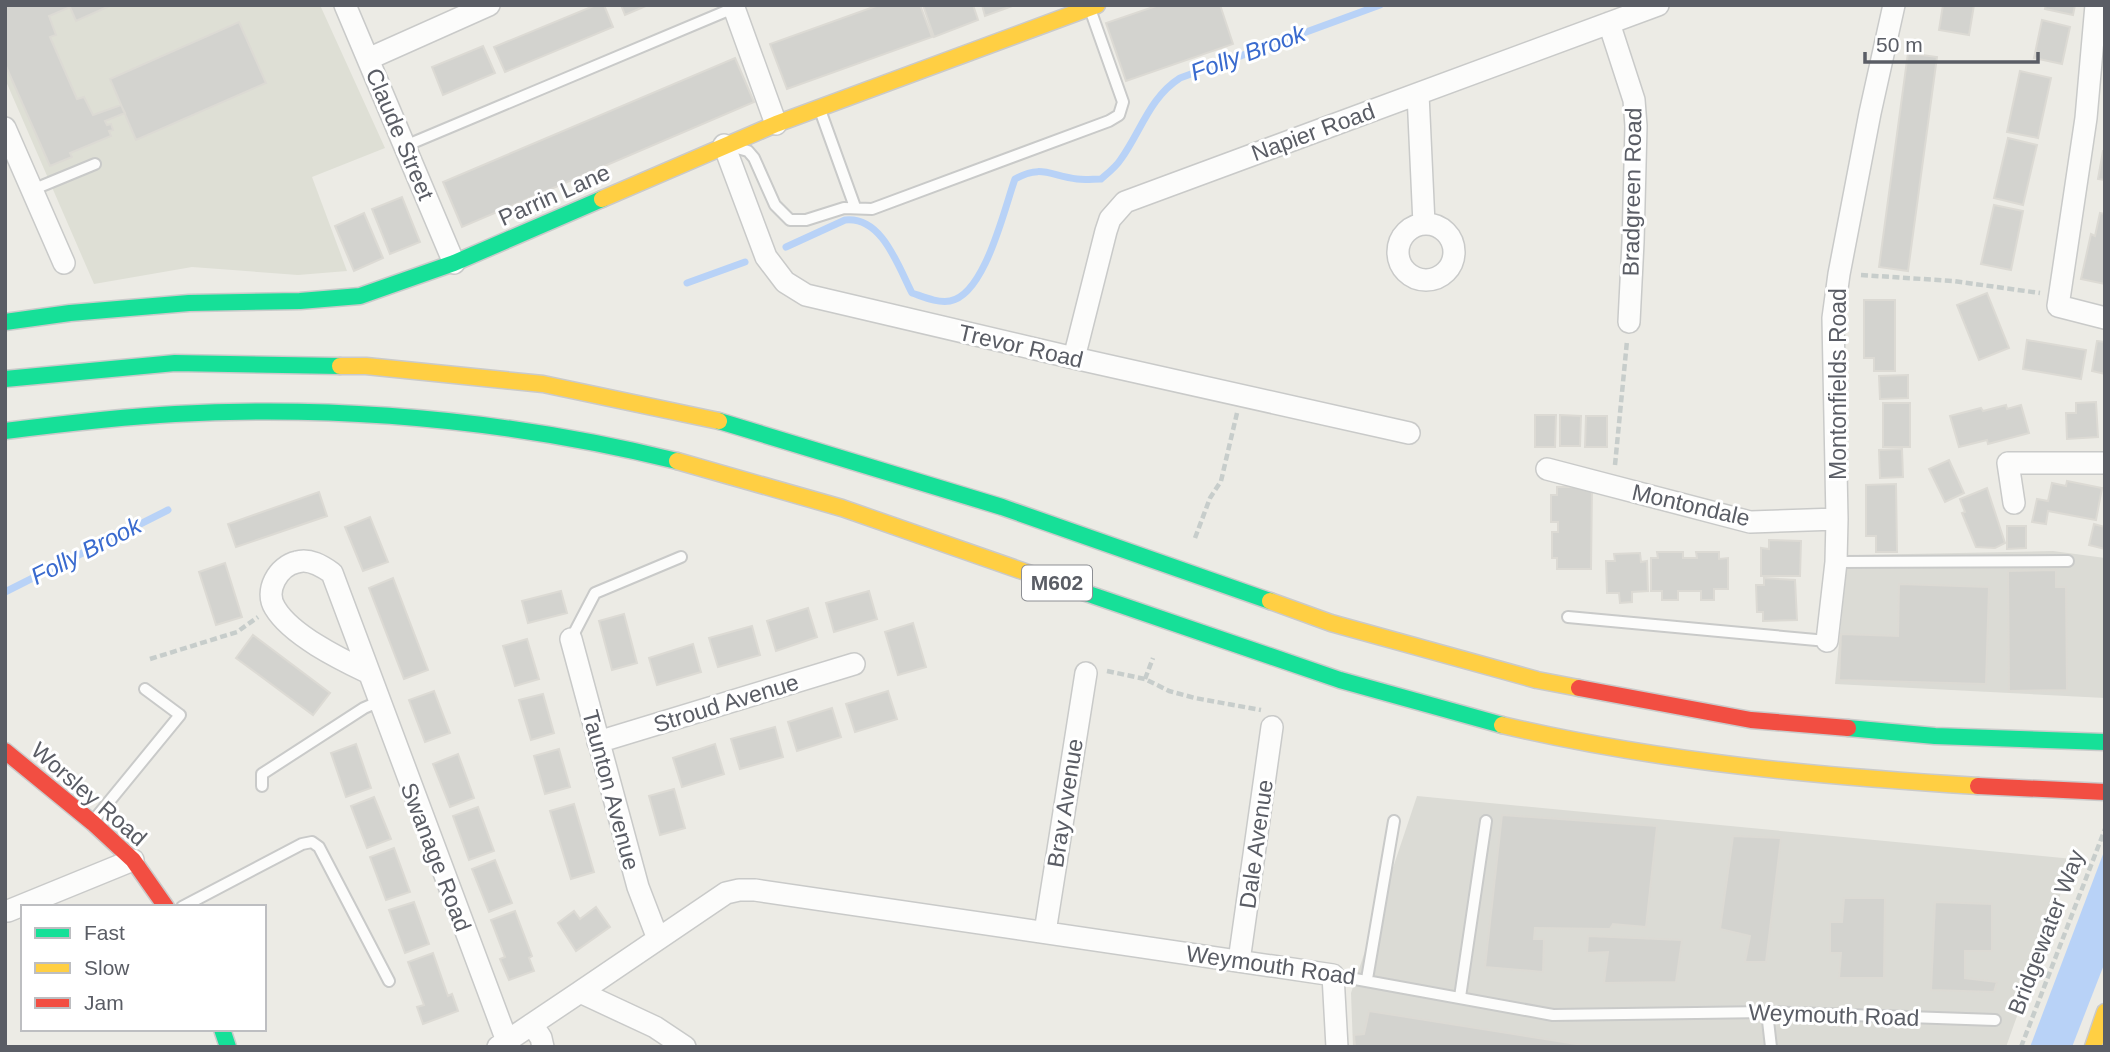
<svg xmlns="http://www.w3.org/2000/svg" width="2110" height="1052" font-family="Helvetica,sans-serif">
<style>
.industrial{fill:#dbdbd5}
.education{fill:#dedfd5}
.water{fill:#b8d2f7}
.lines{fill:none;stroke-linecap:round;stroke-linejoin:round}
.stream{stroke:#b8d2f7;stroke-width:7}
.building{fill:#d3d3cf;stroke:#dcdad4;stroke-width:2}
.lane-casing{stroke:#c9cac9;stroke-width:14}
.street-casing{stroke:#c9cac9;stroke-width:24}
.fast-casing{stroke:#cacaca;stroke-width:19}
.slow-casing{stroke:#cacaca;stroke-width:19}
.jam-casing{stroke:#cacaca;stroke-width:19}
.path{stroke:#c7cdcb;stroke-width:4.5;stroke-dasharray:7 3.5;stroke-linecap:butt}
.lane{stroke:#fcfcfb;stroke-width:10}
.street{stroke:#fcfcfb;stroke-width:21}
.fast{stroke:#16e098;stroke-width:16}
.slow{stroke:#ffcf43;stroke-width:16}
.jam{stroke:#f24e42;stroke-width:16}
.labels{text-anchor:middle;stroke-width:6;stroke-linejoin:round;paint-order:stroke}
.shield{fill:#fff;stroke:#8c8e93;stroke-width:2}
.shield-label{font-size:21px;font-weight:bold;fill:#5a5d65}
.street-label{font-size:23px;fill:#5a5d65;stroke:#fff}
.water-label{font-size:24px;font-style:italic;fill:#396ace;stroke:#fff}
</style>
<rect width="100%" height="100%" fill="#ecebe5"/>
<path class="industrial" d="M2053 551 2105 558V698L1835 684 1847 562 1858 555Z
M1417 796 2073 859 2006 1047H1353L1351 993Z"/>
<path class="education" d="M320 5 385 148 312 177 347 271 298 275 192 267 94 284 5 79V6Z"/>
<path class="water" d="M2105 849V962L2072 1047H2030Z"/>
<g class="lines">
<path class="stream" d="M786 247 845 220C882 216 898 266 912 293 924 297 937 303 950 301 985 295 1004 209 1015 179 1041 164 1051 176 1077 179 1085 180 1093 179 1101 179 1108 173 1116 167 1121 159 1141 131 1150 97 1180 78L1380 5
M687 283 745 262
M5 592 168 510"/>
</g>
<path class="building" d="M112 5 76 21 70 7 49 16 56 35 50 37 77 99 84 97 93 115 121 105 125 113 105 121 107 125 111 124 113 130 109 131 111 136 70 153 72 157 50 166 5 64V6Z
M596 5H604L613 27 505 72 494 47Z
M621 5H648L625 15Z
M879 5H920L932 37 787 89 770 44Z
M923 5H973L978 20 934 37Z
M982 5H1015L985 16Z
M1159 5H1220L1233 44 1126 81 1106 23Z
M1943 5H1974L1969 35 1939 30Z
M2046 5H2075L2073 15 2045 9Z
M2042 20 2070 27 2062 64 2034 58Z
M239 22 266 83 136 140 110 79Z
M483 46 495 73 443 95 432 67Z
M1908 53 1937 57 1908 271 1879 267Z
M735 58 754 102 462 227 443 182Z
M2020 71 2051 78 2038 138 2007 132Z
M2008 138 2037 145 2023 205 1994 198Z
M2103 151H2105V180L2098 179Z
M402 197 420 242 390 254 372 209Z
M1994 205 2023 211 2011 270 1981 264Z
M364 213 383 258 354 271 335 226Z
M2100 213 2105 214V284L2081 279 2091 234 2095 236Z
M1987 293 2009 348 1979 360 1957 305Z
M1864 300H1895V371H1874V358H1864Z
M2027 340 2086 350 2081 379 2023 369Z
M2097 341 2105 342V374L2092 371Z
M1908 375V398L1880 399 1879 376Z
M2096 402 2098 437 2067 439 2066 413H2076V403Z
M1883 403H1910V447H1883Z
M2006 405 2007 409 2021 405 2029 433 1988 444 1987 440 1959 447 1950 416 1981 408 1983 411Z
M1535 415H1556L1555 447H1535Z
M1560 415 1581 416 1580 446H1560Z
M1586 416H1607V447H1585Z
M1902 449 1903 477 1880 478 1879 450Z
M1949 460 1964 493 1945 502 1929 469Z
M2067 481 2102 488 2096 520 2048 511 2046 524 2032 522 2037 499 2048 501 2052 483 2066 486Z
M1896 484 1897 552H1876V536H1866V485Z
M1557 487H1592L1591 569H1557V558H1552V532H1558V522H1551V495H1557Z
M1987 488 2005 543 1995 548 1976 547 1962 513 1965 512 1960 499Z
M319 492 327 516 236 547 228 524Z
M370 517 388 562 363 571 345 527Z
M2094 524 2105 527V549L2089 545Z
M2007 526H2026V548L2007 549Z
M1769 540 1801 541 1800 576H1761V548L1769 549Z
M1657 552H1683V558H1697L1696 552H1719V559L1728 558V589H1714V600H1701V591H1678V600H1662V591H1651V558H1658Z
M1640 553 1641 562 1647 561 1648 591 1632 592V602L1620 603 1619 593H1607L1606 561H1615L1614 554Z
M225 563 242 617 216 625 199 572Z
M2056 570V587H2066L2067 690 2009 691 2008 571Z
M393 578 428 670 404 679 369 588Z
M1764 578 1795 580 1797 620 1763 621V612H1757L1756 585H1764Z
M1899 584 1989 587 1986 684 1839 680 1841 634 1898 636Z
M561 591 567 613 528 623 522 601Z
M869 591 877 619 834 632 826 603Z
M808 608 817 637 776 651 767 621Z
M624 614 637 663 612 670 599 621Z
M913 623 926 667 898 675 885 632Z
M752 626 760 655 718 667 709 638Z
M253 635 330 693 313 715 236 658Z
M527 639 539 679 515 686 503 646Z
M693 644 701 672 657 685 649 658Z
M434 691 450 733 425 742 409 700Z
M888 691 897 719 855 732 846 704Z
M543 694 554 733 531 740 519 700Z
M832 708 841 737 797 751 788 722Z
M775 727 783 757 740 769 731 739Z
M356 744 371 788 346 797 331 753Z
M715 744 724 774 682 787 673 758Z
M559 749 570 787 545 794 534 756Z
M458 754 474 798 450 807 433 764Z
M674 789 685 828 660 835 649 796Z
M374 797 391 839 367 848 351 806Z
M574 804 594 872 571 879 550 811Z
M478 807 494 851 469 860 453 816Z
M1502 815 1657 826 1646 927 1613 924 1610 929 1535 928 1534 939H1544L1543 972 1485 967Z
M1733 836 1781 838 1766 962H1745L1750 936 1720 929Z
M394 848 410 892 386 900 370 857Z
M495 860 512 903 489 912 472 869Z
M1844 898H1885L1884 978H1839L1841 953H1830V922H1842Z
M414 902 429 944 405 953 389 910Z
M1935 902 1992 904V951H1965V978L1997 982 1994 992 1931 990Z
M596 907 610 927 576 951 558 923 574 911 580 919Z
M515 911 532 956 529 958 534 971 509 980 500 959 505 957 491 920Z
M1588 936 1682 940 1676 982 1604 983 1608 952 1587 953Z
M433 953 448 996 452 994 458 1011 423 1024 417 1007 424 1005 408 962Z
M1369 1011 1595 1047H1355L1354 1035 1364 1034Z"/>
<g class="lines">
<g class="lane-casing">
<path id="lane" d="M820 110 855 207
M405 146 736 7
M737 148 748 151 754 158 775 205 790 220H806L844 208 872 209 1109 121 1119 115 1123 102 1090 9
M32 190 95 164
M1836 562 2068 561
M1568 617 1827 641
M571 639 595 593 681 557
M262 786V774L364 708 378 702
M94 820 180 715 145 689
M182 907 302 844 312 842 319 847 389 981
M1333 975 1553 1015 1767 1012 1995 1020
M1367 979 1394 821
M1460 997 1486 821
M1767 1012 1771 1047"/>
</g>
<g class="street-casing">
<path id="street" d="M345 5 454 263
M733 5 776 124
M2096 5 2086 118 2058 306 2105 318
M1609 23 1634 100 1636 126 1633 242 1629 322
M368 59 489 5
M1418 94 1424 224
M5 128 64 263
M724 145 766 257 785 282 806 295 1074 358 1409 433
M1398 252a28 28 0 1 1 56 0a28 28 0 1 1-56 0Z
M1074 358 1106 231 1110 219 1125 202 1658 5
M1547 469 1750 522 1837 519
M2014 503 2008 463H2105
M571 639 638 887 658 939
M1827 641 1836 562 1837 519 1833 318 1839 274 1870 113 1894 5
M367 672C340 659 291 635 275 608 264 591 278 566 297 562 309 558 322 566 332 573L507 1041
M598 742 854 664
M8 911 133 860
M1045 932 1086 673
M1239 961 1272 727
M580 992 726 893 739 890H755L1333 975 1337 1047
M532 1024 541 1038 543 1047
M498 1047 580 992 655 1027 685 1047"/>
</g>
<g class="fast-casing">
<path id="fast" d="M5 322 70 313 189 303 300 301 360 296 454 263 602 199
M5 379 175 363 340 366
M719 421 1002 507 1270 601
M5 431C61 424 118 417 175 414 343 405 513 421 677 461
M1077 590 1340 680 1502 725
M1848 728 1935 736 2105 742
M222 1029 228 1047"/>
</g>
<g class="slow-casing">
<path id="slow" d="M602 199 776 124 1097 5
M340 366H366L543 384 719 421
M677 461 842 508 1077 590
M1270 601 1331 623 1537 680 1579 688
M1502 725C1658 762 1818 776 1978 786
M2093 1047 2105 1012"/>
</g>
<g class="jam-casing">
<path id="jam" d="M1579 688 1751 720 1848 728
M5 751 93 823 133 860 166 907
M1978 786 2105 792"/>
</g>
<path class="path" d="M1861 275 1953 281 2040 293
M1615 465 1627 341
M1195 538 1210 498 1221 481 1237 413
M150 659 237 632 258 617
M1107 671 1145 679 1169 691 1195 698 1261 710
M1145 679 1153 658
M2021 1047 2105 829"/>
<use href="#lane" class="lane"/>
<use href="#street" class="street"/>
<use href="#fast" class="fast"/>
<use href="#slow" class="slow"/>
<use href="#jam" class="jam"/>
</g>
<g class="labels">
<rect class="shield" x="1022" y="565.5" width="70" height="35" rx="5"/>
<g class="shield-label">
<text x="1057" y="590">M602</text>
</g>
<g class="street-label">
<text transform="translate(1313 132) rotate(-20)" y="8">Napier Road</text>
<text transform="translate(400 134) rotate(67)" y="8">Claude Street</text>
<text transform="translate(1632 192) rotate(-89)" y="8">Bradgreen Road</text>
<text transform="translate(554 195) rotate(-24)" y="8">Parrin Lane</text>
<text transform="translate(1021 346) rotate(13)" y="8">Trevor Road</text>
<text transform="translate(1838 384) rotate(-90)" y="8">Montonfields Road</text>
<text transform="translate(1691 505) rotate(13)" y="8">Montondale</text>
<text transform="translate(726 703) rotate(-17)" y="8">Stroud Avenue</text>
<text transform="translate(611 790) rotate(75)" y="8">Taunton Avenue</text>
<text transform="translate(89 794) rotate(41)" y="8">Worsley Road</text>
<text transform="translate(1065 803) rotate(-81)" y="8">Bray Avenue</text>
<text transform="translate(1256 844) rotate(-82)" y="8">Dale Avenue</text>
<text transform="translate(436 857) rotate(69)" y="8">Swanage Road</text>
<text transform="translate(2046 932) rotate(-69)" y="8">Bridgewater Way</text>
<text transform="translate(1271 965) rotate(8)" y="8">Weymouth Road</text>
<text transform="translate(1834 1015) rotate(2)" y="8">Weymouth Road</text>
</g>
<g class="water-label">
<text transform="translate(1248 53) rotate(-20)" y="8">Folly Brook</text>
<text transform="translate(86 551) rotate(-27)" y="8">Folly Brook</text>
</g>
</g>
<rect width="2110" height="1052" fill="none" stroke="#5a5d65" stroke-width="14"/>
<rect x="21" y="905" width="245" height="126" fill="#ffffff" stroke="#bdbec1" stroke-width="2"/>
<rect x="35" y="928" width="35" height="10" fill="#16e098" stroke="#bdbec1" stroke-width="2"/>
<text x="84" y="940" font-size="21" fill="#5a5d65">Fast</text>
<rect x="35" y="963" width="35" height="10" fill="#ffcf43" stroke="#bdbec1" stroke-width="2"/>
<text x="84" y="975" font-size="21" fill="#5a5d65">Slow</text>
<rect x="35" y="998" width="35" height="10" fill="#f24e42" stroke="#bdbec1" stroke-width="2"/>
<text x="84" y="1010" font-size="21" fill="#5a5d65">Jam</text>
<path d="M1865 52v10h173v-10" fill="none" stroke="#5a5d65" stroke-width="3.5"/>
<text x="1876" y="52" font-size="21" fill="#5a5d65" stroke="#ffffff" stroke-width="5" paint-order="stroke">50 m</text>
</svg>
